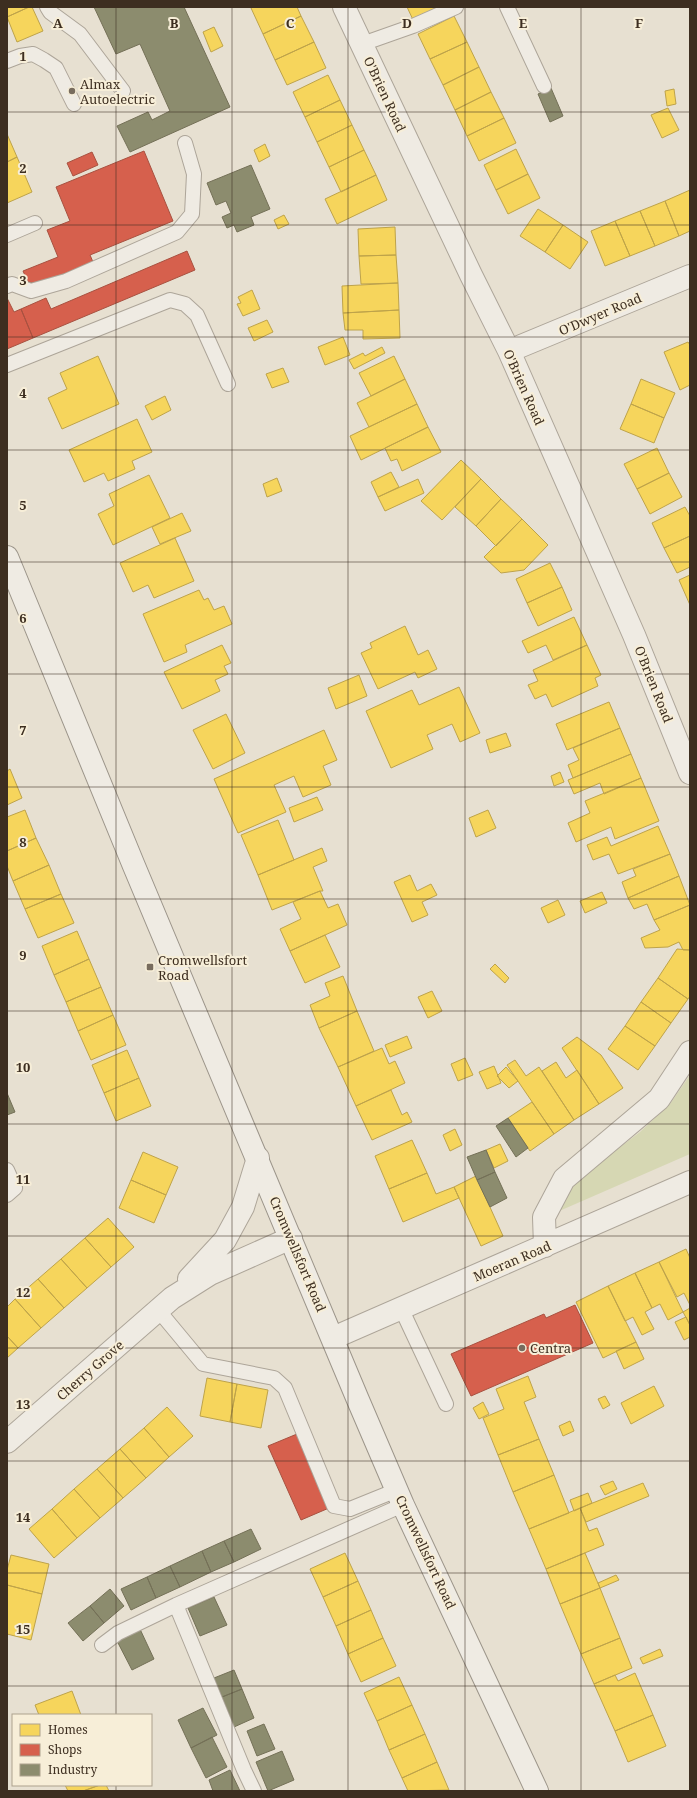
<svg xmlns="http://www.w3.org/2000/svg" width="697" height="1798" font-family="'Noto Serif',serif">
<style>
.green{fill:#d6d7b3}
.homes{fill:#f6d55c;stroke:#bea34a}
.shops{fill:#d6604d;stroke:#a85140}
.industry{fill:#8c8c6e;stroke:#747057}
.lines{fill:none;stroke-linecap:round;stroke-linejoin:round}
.service-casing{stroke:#ada599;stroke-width:16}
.minor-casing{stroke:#ada599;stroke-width:24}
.secondary-casing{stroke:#9c958a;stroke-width:24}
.service{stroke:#efebe3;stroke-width:14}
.minor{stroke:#efebe3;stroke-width:22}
.secondary{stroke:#efebe3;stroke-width:22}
.grid{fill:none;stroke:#3d2e20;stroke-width:1;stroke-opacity:0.55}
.poi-dot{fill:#786c5e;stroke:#f7eed8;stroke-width:1.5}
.labels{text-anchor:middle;stroke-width:4;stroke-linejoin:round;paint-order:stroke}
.poi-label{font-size:13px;fill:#3d2e20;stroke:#f7eed8;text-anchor:start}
.street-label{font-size:13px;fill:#3d2e20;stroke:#f7eed8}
.grid-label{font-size:13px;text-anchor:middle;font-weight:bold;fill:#3d2e20;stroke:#f7eed8;stroke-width:4;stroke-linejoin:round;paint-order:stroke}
</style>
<rect width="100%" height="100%" fill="#e7e0d1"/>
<path class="green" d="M690 1075V1154L557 1212 566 1188 640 1132 670 1104Z"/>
<path class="homes" d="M7 7H29L7 17Z
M29 7H32L43 31 17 42 7 17Z
M254 7H297L301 16 263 34 251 8Z
M407 7H452L415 24Z
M301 16 314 42 275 60 263 34Z
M454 16 467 42 430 59 418 34Z
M214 27 223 46 211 52 203 32Z
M314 42 326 68 287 85 275 60Z
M467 42 479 67 443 85 430 59Z
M479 67 491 92 455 110 443 85Z
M328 75 340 100 305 117 293 92Z
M674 89 676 104 667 106 665 91Z
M491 92 504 118 467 136 455 110Z
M340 100 352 125 317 142 305 117Z
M668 108 679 130 662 138 651 115Z
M504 118 516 143 479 161 467 136Z
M352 125 364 150 329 167 317 142Z
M7 134 17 157 7 162Z
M265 144 270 156 259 162 254 150Z
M516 149 528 174 496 190 484 165Z
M364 150 376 175 341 192 329 167Z
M17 157 32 192 7 203V162Z
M528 174 540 198 508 214 496 190Z
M376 175 387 200 337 224 325 199Z
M690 190V231L679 236 665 201Z
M665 201 679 236 655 246 640 211Z
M538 209 563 225 545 252 520 236Z
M640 211 655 246 630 256 615 221Z
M284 215 289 224 278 229 274 220Z
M615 221 630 256 605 266 591 231Z
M563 225 588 242 570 269 545 252Z
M395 227 396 255 359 256 358 229Z
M396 255 398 283 361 284 359 256Z
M398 283 399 310 343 313 342 286Z
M252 290 260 309 243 316 237 304 241 303 238 297Z
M399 310 400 338 363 339V330H345L343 313Z
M267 320 273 332 254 341 248 328Z
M343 337 350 355 325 365 318 347Z
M688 342 690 345V385L680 390 664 352Z
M382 347 385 353 354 369 349 360 363 353 365 356Z
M98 356 119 404 62 429 48 398 67 389 60 373Z
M394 356 405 379 371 396 359 373Z
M283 368 289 382 272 388 266 374Z
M405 379 417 404 369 427 357 403Z
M641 379 675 393 664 418 631 404Z
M165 396 171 410 152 420 145 406Z
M417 404 428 427 361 460 350 436Z
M631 404 664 418 654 443 620 429Z
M137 419 152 452 132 461 135 469 108 481 104 473 84 482 69 450Z
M428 427 441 452 402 471 397 459 391 461 385 448Z
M657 448 669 473 637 489 624 464Z
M461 460 481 479 442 520 421 501Z
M391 472 399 487 378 497 371 482Z
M669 473 682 497 650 514 637 489Z
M149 475 170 518 113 545 98 514 114 506 109 494Z
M277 478 282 491 267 497 263 484Z
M418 479 424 493 385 511 378 497Z
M481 479 501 499 476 526 455 507Z
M501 499 522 519 496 546 476 526Z
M685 507 690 516V536L664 548 652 523Z
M182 513 191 531 160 544 152 527Z
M522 519 548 545 524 570 501 573 484 557Z
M690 536V567L677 573 664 548Z
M175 538 194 581 154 598 148 585 133 592 120 563Z
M550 563 562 587 527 603 516 579Z
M690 575V605L679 580Z
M562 587 572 610 538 626 527 603Z
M199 590 204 600 208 598 214 610 224 606 232 624 185 645 187 652 164 662 143 614Z
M574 617 587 645 553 660 546 645 528 653 522 641Z
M405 626 418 655 428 650 437 669 418 678 415 672 378 689 361 653 372 648 370 643Z
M222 645 231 663 224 666 228 674 215 680 220 691 182 709 164 672Z
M587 645 601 675 595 678 598 686 552 707 546 694 535 699 528 685 538 681 533 670Z
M359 675 367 696 336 709 328 688Z
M459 687 480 733 460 742 452 724 427 735 433 749 391 768 366 711 412 690 419 705Z
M609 702 620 728 567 750 556 724Z
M226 714 245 753 213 769 193 730Z
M620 728 631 754 573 778 568 765 579 760 573 748Z
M324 730 337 760 323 766 331 785 303 797 294 776 274 785 286 812 238 833 214 779Z
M506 733 511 746 490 753 486 740Z
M631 754 641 778 604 794 600 783 574 794 568 780Z
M10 769 22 798 7 805V771Z
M560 772 564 782 554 786 551 776Z
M641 778 659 821 615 839 611 827 576 842 568 823 590 813 585 801Z
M317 797 323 810 294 822 289 808Z
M25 810 36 838 7 851V817Z
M488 810 496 828 476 837 469 818Z
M278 820 294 860 258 875 241 835Z
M658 826 670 854 618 874 609 854 593 860 587 845 607 837 611 846Z
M36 838 49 865 13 881 7 866V851Z
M322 848 327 861 313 867 323 891H320L272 910 258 875Z
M670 854 679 876 628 898 622 882 636 876 633 869Z
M49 865 61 894 25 909 13 881Z
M410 875 417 891 431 884 437 895 422 902 428 915 412 922 394 882Z
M679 876 690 905 654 920 647 904 634 909 628 898Z
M320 891 328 908 338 904 347 925 290 951 280 929 301 919 293 902Z
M602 892 607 903 585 913 580 901Z
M61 894 74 923 38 938 25 909Z
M558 900 565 915 548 923 541 908Z
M690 905V950H683L679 942 668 947 645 948 641 938 660 930 654 920Z
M77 931 89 959 54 975 42 946Z
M325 935 340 967 305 983 290 951Z
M677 949 690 950V996L688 999 658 978Z
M89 959 101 987 66 1002 54 975Z
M495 964 509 978 505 983 490 969Z
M343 976 357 1011 319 1028 310 1005 330 996 325 983Z
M658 978 688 999 671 1023 641 1002Z
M101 987 113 1015 78 1031 66 1002Z
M432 991 442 1011 428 1018 418 997Z
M641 1002 671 1023 655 1046 625 1026Z
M357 1011 374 1051 338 1067 319 1028Z
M113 1015 126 1045 91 1060 78 1031Z
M625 1026 655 1046 638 1070 608 1049Z
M407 1036 412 1048 390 1057 385 1045Z
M577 1037 601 1055 623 1088 599 1104 562 1048Z
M382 1048 389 1064 395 1061 405 1083 356 1106 338 1067Z
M127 1050 139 1078 104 1093 92 1065Z
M465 1058 473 1075 458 1081 451 1064Z
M515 1060 526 1076 539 1067 574 1120 554 1134 507 1065Z
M556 1062 566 1078 577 1070 599 1104 574 1120 542 1071Z
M494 1066 501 1083 487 1089 479 1072Z
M506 1067 518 1081 509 1088 497 1076Z
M139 1078 151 1106 116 1121 104 1093Z
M391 1090 402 1115 407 1112 412 1122 372 1140 356 1106Z
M532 1102 554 1134 530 1151 508 1118Z
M455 1129 462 1145 450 1151 443 1135Z
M412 1140 427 1173 389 1189 375 1156Z
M500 1144 508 1161 494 1168 486 1150Z
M143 1152 178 1167 166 1195 131 1180Z
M427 1173 436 1194 454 1187 459 1198 403 1222 389 1189Z
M476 1176 503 1236 481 1246 454 1187Z
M131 1180 166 1195 154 1223 119 1208Z
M108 1218 134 1247 111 1267 85 1238Z
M85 1238 111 1267 87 1288 61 1259Z
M686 1249 690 1258V1305L684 1293 677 1297 659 1262Z
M61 1259 87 1288 64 1308 38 1279Z
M659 1262 683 1312 668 1320 660 1304 652 1308 635 1273Z
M635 1273 652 1308 645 1312 654 1329 642 1335 633 1317 625 1321 608 1286Z
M38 1279 64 1308 41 1328 15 1299Z
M608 1286 636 1342 603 1358 576 1302Z
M15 1299 41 1328 18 1348 7 1336V1307Z
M690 1308V1325L683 1312Z
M686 1317 690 1325V1337L684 1340 675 1322Z
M7 1336 18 1348 7 1358Z
M636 1342 644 1359 624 1369 616 1351Z
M528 1376 536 1397 524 1402 539 1439 498 1455 483 1418 504 1409 496 1389Z
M207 1378 237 1384 230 1422 200 1416Z
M237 1384 268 1390 261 1428 230 1422Z
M654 1386 664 1406 631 1424 621 1403Z
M605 1396 610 1405 603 1409 598 1399Z
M483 1402 489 1414 479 1419 473 1408Z
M167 1407 193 1436 169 1457 144 1428Z
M570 1421 574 1431 563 1436 559 1426Z
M144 1428 169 1457 146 1478 120 1449Z
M539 1439 554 1475 513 1492 498 1455Z
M120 1449 146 1478 123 1498 97 1469Z
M97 1469 123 1498 100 1518 74 1489Z
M554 1475 569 1513 529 1529 513 1492Z
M613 1481 617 1489 605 1495 600 1486Z
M643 1483 649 1496 586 1522 580 1508Z
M74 1489 100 1518 77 1538 52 1509Z
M588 1493 592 1503 574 1511 570 1500Z
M580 1508 589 1531 597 1528 604 1545 546 1569 529 1529Z
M52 1509 77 1538 54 1558 29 1529Z
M345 1553 358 1581 323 1597 310 1569Z
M585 1553 600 1588 560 1604 546 1569Z
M11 1555 49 1564 42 1594 7 1585V1570Z
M616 1575 619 1580 600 1588 598 1583Z
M358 1581 371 1610 336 1626 323 1597Z
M7 1585 42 1594 31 1640 7 1634Z
M600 1588 620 1638 581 1654 560 1604Z
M371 1610 383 1638 348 1654 336 1626Z
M383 1638 396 1666 361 1682 348 1654Z
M620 1638 632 1668 594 1684 581 1654Z
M660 1649 663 1656 643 1664 640 1658Z
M635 1673 653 1715 615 1731 594 1684 615 1675 618 1681Z
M399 1677 412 1705 377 1721 364 1693Z
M72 1691 81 1715H39L35 1705Z
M412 1705 425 1734 389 1750 377 1721Z
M653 1715 666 1746 628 1762 615 1731Z
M425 1734 437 1762 402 1778 389 1750Z
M437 1762 449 1790 408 1791 402 1778Z
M65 1785H100L83 1791H68Z
M100 1785H106L109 1791H83Z"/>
<path class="shops" d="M144 151 173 221 90 255 93 262 40 284 28 282 23 271 58 257 47 230 70 221 56 187Z
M92 152 98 165 73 176 67 163Z
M187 251 195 270 33 338 21 309 46 298 51 309Z
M7 298 14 312 21 309 33 338 7 349Z
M575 1305 593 1343 471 1396 451 1354 544 1314 546 1318Z
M297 1434 329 1508 301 1520 268 1446Z"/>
<path class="industry" d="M94 7H184L230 107 130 152 117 126 148 112 152 120 170 111 140 44 116 54Z
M551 88 563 116 550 122 538 94Z
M251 165 270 209 251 217 254 225 237 232 234 225 227 228 222 217 231 213 226 201 216 205 207 183Z
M7 1093 15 1112 7 1115Z
M508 1118 528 1148 516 1157 496 1126Z
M486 1150 495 1172 477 1180 467 1157Z
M495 1172 507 1198 490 1207 477 1180Z
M251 1529 261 1549 234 1562 224 1541Z
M224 1541 234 1562 211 1572 202 1551Z
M202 1551 211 1572 180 1587 170 1566Z
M170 1566 180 1587 156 1598 147 1577Z
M147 1577 156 1598 131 1610 121 1589Z
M110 1589 124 1606 104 1623 90 1606Z
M214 1597 227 1625 200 1636 188 1608Z
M90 1606 104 1623 83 1641 68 1623Z
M139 1627 154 1659 132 1670 116 1639Z
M234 1670 242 1689 222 1697 214 1678Z
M242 1689 254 1718 234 1727 222 1697Z
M203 1708 217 1735 191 1748 178 1720Z
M264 1724 275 1749 257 1756 247 1731Z
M212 1737 227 1767 206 1778 191 1748Z
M282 1751 294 1780 268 1791 256 1762Z
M230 1770 240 1791H213L209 1780Z"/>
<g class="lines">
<g class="service-casing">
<path id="service" d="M47 7 50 12 80 34 123 91
M507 7 544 86
M362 44 413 26 456 7
M7 61 20 56 33 54 44 60 56 68 74 104
M7 235 35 223
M7 286 12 284 31 291 66 281 177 232 192 214 194 174 185 143
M7 365 170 300 185 304 197 315 228 384
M7 1170 15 1188 7 1195
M401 1308 446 1404
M159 1311 203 1364 274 1378 285 1388 334 1506 350 1509 397 1490
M176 1605 244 1770 254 1791
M102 1645 118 1633 176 1605 403 1505"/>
</g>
<g class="minor-casing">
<path id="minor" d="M344 7 471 275 509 351 634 635 690 773
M509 351 690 276
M545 1246 544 1217 564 1179 659 1099 690 1052
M189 1279 225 1240 243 1207 258 1158
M333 1338 690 1182
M7 1442 172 1298 210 1274 291 1238"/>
</g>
<g class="secondary-casing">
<path id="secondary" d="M7 557 134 866 358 1400 403 1505 537 1791"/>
</g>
<use href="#service" class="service"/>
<use href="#minor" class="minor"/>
<use href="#secondary" class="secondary"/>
</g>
<path class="grid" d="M116 7V1715M232 7V1791M348 7V1791M465 7V1791M581 7V1791M7 112H690M7 225H690M7 337H690M7 450H690M7 562H690M7 674H690M7 787H690M7 899H690M7 1011H690M7 1124H690M7 1236H690M7 1348H690M7 1461H690M7 1573H690M7 1686H690M116 1785V1791"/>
<g class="poi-dot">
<circle cx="72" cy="91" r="4"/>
<rect x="146" y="963" width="8" height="8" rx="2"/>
<circle cx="522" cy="1348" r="4"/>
</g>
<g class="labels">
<g class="poi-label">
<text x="80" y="89">Almax<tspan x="80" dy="15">Autoelectric</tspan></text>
<text x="158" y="965">Cromwellsfort<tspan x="158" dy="15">Road</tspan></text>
<text x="530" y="1353">Centra</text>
</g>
<g class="street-label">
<text transform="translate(385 94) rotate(65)" y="5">O'Brien Road</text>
<text transform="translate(600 314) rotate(-23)" y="5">O'Dwyer Road</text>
<text transform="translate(524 387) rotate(66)" y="5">O'Brien Road</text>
<text transform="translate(654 684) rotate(68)" y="5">O'Brien Road</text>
<text transform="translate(298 1254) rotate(67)" y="5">Cromwellsfort Road</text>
<text transform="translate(512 1261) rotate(-23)" y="5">Moeran Road</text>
<text transform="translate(90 1370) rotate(-41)" y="5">Cherry Grove</text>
<text transform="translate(426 1552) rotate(65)" y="5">Cromwellsfort Road</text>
</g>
</g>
<g class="grid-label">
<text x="58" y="28">A</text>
<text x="174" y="28">B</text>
<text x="290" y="28">C</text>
<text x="407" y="28">D</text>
<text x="523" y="28">E</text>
<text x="639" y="28">F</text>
<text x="23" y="61">1</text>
<text x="23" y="173">2</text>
<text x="23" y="285">3</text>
<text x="23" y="398">4</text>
<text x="23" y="510">5</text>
<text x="23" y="623">6</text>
<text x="23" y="735">7</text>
<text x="23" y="847">8</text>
<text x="23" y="960">9</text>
<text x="23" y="1072">10</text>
<text x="23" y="1184">11</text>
<text x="23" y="1297">12</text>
<text x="23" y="1409">13</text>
<text x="23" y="1522">14</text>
<text x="23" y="1634">15</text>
</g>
<rect width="697" height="1798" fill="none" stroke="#3d2e20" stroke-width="16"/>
<rect x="12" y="1714" width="140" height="72" fill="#f7eed8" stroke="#ada18e"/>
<rect x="20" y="1724" width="20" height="12" fill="#f6d55c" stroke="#ada18e"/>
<text x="48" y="1734" font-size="12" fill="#3d2e20">Homes</text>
<rect x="20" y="1744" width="20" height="12" fill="#d6604d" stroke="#ada18e"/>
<text x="48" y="1754" font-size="12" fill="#3d2e20">Shops</text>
<rect x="20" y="1764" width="20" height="12" fill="#8c8c6e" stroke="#ada18e"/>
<text x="48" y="1774" font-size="12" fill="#3d2e20">Industry</text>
</svg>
